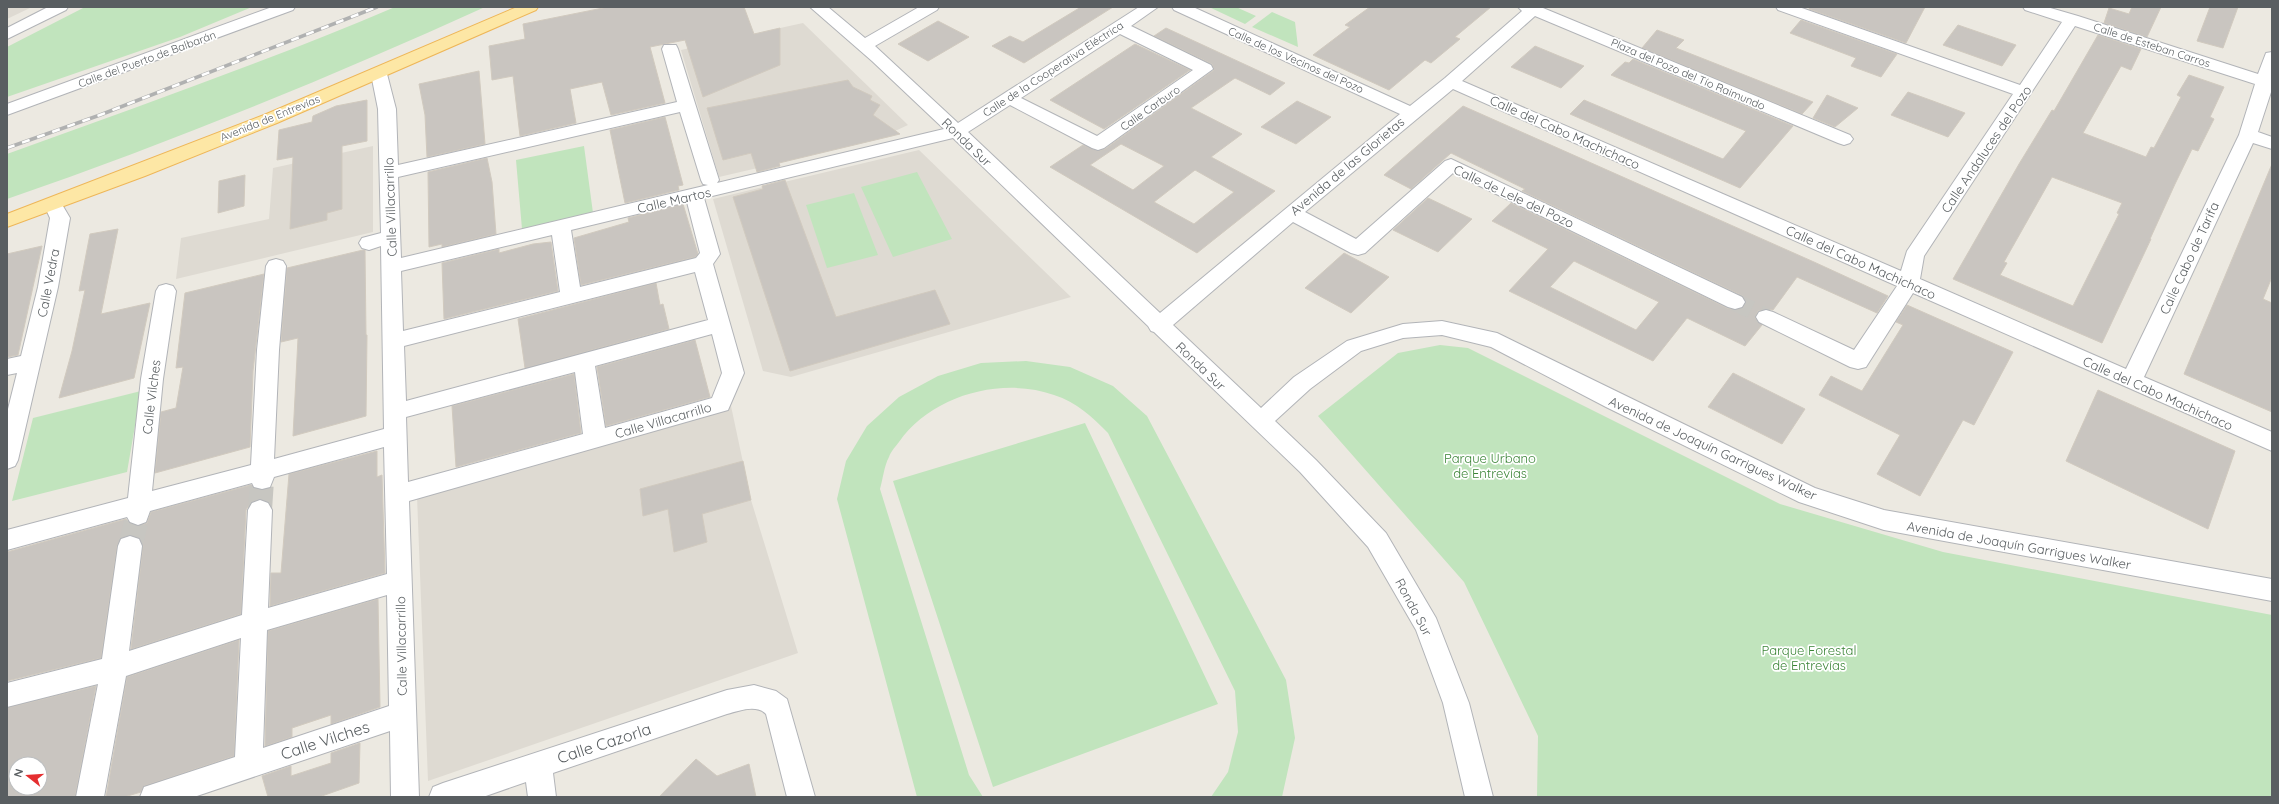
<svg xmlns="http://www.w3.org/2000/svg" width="2279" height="804" font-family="Quicksand,sans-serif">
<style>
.education{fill:#dedad2}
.green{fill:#c1e4bd}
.building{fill:#c9c5c0;stroke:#d1cabf;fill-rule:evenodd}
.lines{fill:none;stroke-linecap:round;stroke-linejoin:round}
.minor-tunnel-far1{stroke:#c7c6c1;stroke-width:18;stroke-dasharray:18 9;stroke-linecap:butt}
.minor-tunnel{stroke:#c7c6c1;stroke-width:24;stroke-dasharray:24 12;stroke-linecap:butt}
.minor-casing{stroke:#b2b4b8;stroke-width:2}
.major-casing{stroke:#eeb658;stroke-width:2}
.minor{fill:#fff;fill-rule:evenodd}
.major{fill:#fde7a5;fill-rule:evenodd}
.rail-casing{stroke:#b0b1b1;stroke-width:3.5}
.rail{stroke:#fff;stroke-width:2.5;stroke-dasharray:8;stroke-linecap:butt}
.labels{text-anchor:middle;stroke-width:3.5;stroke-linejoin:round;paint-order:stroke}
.far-street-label{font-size:11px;fill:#595e61;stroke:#fff}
.street-label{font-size:13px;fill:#595e61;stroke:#fff}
.park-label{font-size:13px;fill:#3a8436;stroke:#fff}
.near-street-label{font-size:16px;fill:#595e61;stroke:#fff}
</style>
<rect width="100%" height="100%" fill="#ece9e1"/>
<path class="education" d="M7 7H32L7 19Z
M803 23 908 125 895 131 893 136 719 177 681 50Z
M373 146V232L176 279 181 238 269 219 273 168Z
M919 150 1071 297 791 377 763 371 713 199Z
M731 406 751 500 798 653 428 781 417 496Z"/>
<path class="green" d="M85 7H252L180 37 7 97V47Z
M395 7H485C329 78 169 143 7 199V154C137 107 268 61 395 7Z
M1209 7H1236L1256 16 1245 24Z
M1272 12 1295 22 1298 47 1252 27Z
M584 146 593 213 522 229 516 160Z
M917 172 952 239 893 257 861 187Z
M854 193 878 255 827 268 806 205Z
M1440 345 1468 348 1780 504 1943 552 2272 615V797H1537L1538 736 1464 582 1318 416 1398 353Z
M1026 361 1070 367 1113 386 1147 416 1286 680 1295 738 1282 797H1211L1228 772 1238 732 1235 691 1108 433C1092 417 1077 402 1054 395 1001 376 931 396 899 442 896 446 891 451 889 457 884 466 883 479 880 489L969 775 983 797H917L837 499 846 461 867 426 899 397 938 376 981 363Z
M141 391 127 472 12 501 33 418Z
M1085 423 1218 704 993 787 893 481Z"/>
<path class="building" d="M608 7H744L754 34 780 28V65L703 97 685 40 650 47 665 103 611 115 602 82 570 89 576 123 520 136 513 76 492 80 489 46 525 39 523 24Z
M1081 7H1113L1024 63 992 46 1010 36 1023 42Z
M1370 7H1491L1455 37 1460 39 1431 63 1425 60 1389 90 1313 55 1350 27 1345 25Z
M1810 7H1925L1906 43 1809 9Z
M2132 7H2161L2147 37 2104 23 2109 8 2129 14Z
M2210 7H2238L2223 48 2197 41Z
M1801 20 1897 54 1881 77 1851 66 1856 58 1790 33Z
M938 21 969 37 928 61 898 44Z
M1958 25 2016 45 2002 66 1943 45Z
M1166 28 1285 83 1270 95 1235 78 1191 108 1242 134 1211 157 1275 191 1197 253 1050 167 1083 145 1098 151 1105 149 1214 70 1212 64 1154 36ZM1121 144 1164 166 1133 190 1090 165ZM1195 170 1234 192 1194 224 1154 202Z
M1657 30 1684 40 1676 48 1813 102 1802 114 1642 48Z
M2098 35 2141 49 2131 70 2121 66 2083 133 2146 157 2151 147 2154 148 2181 97 2177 95 2189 75 2224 87 2210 117 2214 119 2198 151 2192 149 2175 184 2150 239H2151L2102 343 1953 279 2019 164 2052 110 2054 111ZM2052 177 2122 203 2117 213 2119 214 2073 306 2000 275 2007 263 2004 262Z
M1135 44 1190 70 1104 129 1050 100Z
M1535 46 1559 56 1584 66 1561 88 1511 67Z
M1633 59 1793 126 1740 188 1570 114 1584 100 1723 159 1746 131 1611 75 1625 62 1629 63Z
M479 71 485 144 427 157 425 115 419 84Z
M848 80 853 87 872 96 870 100 880 105 873 115 900 134 779 163 780 166 757 172 751 153 723 160 707 108Z
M1908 92 1933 101 1965 113 1948 137 1891 115Z
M1827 95 1858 108 1835 127 1813 118Z
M367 100V141L342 146V209L327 213V220L290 229 293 157 277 160 279 130 312 122 313 116 336 106Z
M1297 101 1331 117 1296 144 1261 127Z
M1463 106 1814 262 1888 296 1877 313 1797 277 1773 310 1766 309 1758 311 1755 318 1762 325 1745 346 1687 318 1653 361 1509 291 1548 249 1492 221 1511 203 1727 308 1735 310 1742 308 1746 303 1743 296 1522 191 1525 189 1451 153 1411 189 1384 175ZM1574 261 1659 302 1636 330 1550 287Z
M665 117 683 185 678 186 679 190 625 203 610 130Z
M487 158 492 182 496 234 442 247V244L429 247 428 172Z
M2272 164V277L2263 299 2272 303V412L2184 374Z
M245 175 244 206 218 213 219 181Z
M785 180 836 317 935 290 950 324 790 371 733 197 763 189 762 186Z
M1428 198 1472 219 1438 252 1393 230Z
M683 204 698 254 695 257 581 285 574 238 629 222 628 218Z
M118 229 101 314 150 303 134 378 59 398 72 351 85 290 79 291 90 234Z
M551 242 558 291 444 319 442 263 499 249V253L533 244Z
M42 246 18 355 7 357V254Z
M363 250H365L366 335H367L366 416 293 436 298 338 281 342 287 268Z
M1344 253 1389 277 1351 313 1305 288Z
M264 274 253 371 250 447 155 473 161 412 176 408 183 367 176 368 185 293Z
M656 283 660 305 663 304 669 329 525 368 518 319Z
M1907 305 2013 352 1974 425 1963 420 1920 496 1877 474 1900 435 1819 395 1831 376 1862 391 1903 325 1896 322Z
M695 340 710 397 606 426 597 367Z
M1733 373 1805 409 1782 444 1708 407Z
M574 374 581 433 456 467 452 406Z
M2098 390 2235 451 2208 529 2066 461Z
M377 451V477L382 475 385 573 270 606 271 573H281L289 474Z
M743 461 751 500 702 514 707 542 674 552 668 509 643 516 640 489Z
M251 485 257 489V500L251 502 246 510 241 614 131 649 143 546 139 538 130 535 121 538 117 546 101 658 7 681V552L126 519 129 523 139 526 147 523 151 512Z
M378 599 380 707 331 724V715L292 728V737L265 746 268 631Z
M239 640 234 756 144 786 141 792 124 797H106L127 677Z
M96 686 75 797H7V708ZM16 764H40V788H16Z
M360 743 359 783 319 797H268L262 776 291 766V776L331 763V753Z
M696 759 717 776 749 764 756 797H659Z"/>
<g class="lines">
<path class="minor-tunnel-far1" d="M1735 302 1766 317"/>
<path class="minor-tunnel" d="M260 510 262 480
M130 546 138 515"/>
<g class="minor-casing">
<path id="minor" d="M48 7H68L66 10 7 39V28Z
M272 7H295L293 10 7 115V104Z
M810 7H828L865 38 919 7H939L937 10 875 46 958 123 1139 7H1158L1131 26 1211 65 1213 69 1104 148 1098 150 1092 148 1010 105 968 132 1160 313 1400 114 1174 10 1172 7H1193L1410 106 1445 78 1522 11 1518 7H1544L1543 8 1850 135 1853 139 1850 143 1844 145 1838 143 1535 16 1462 81 1901 271 1907 251 2013 94 1778 10 1776 7H1799L2020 85 2062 22 2025 10 2023 7H2047L2078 16 2258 74 2266 53 2272 52V89L2258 132 2272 137V149L2253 143 2144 377 2272 432V451L1913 293 1866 367 1858 369 1850 367 1759 322 1756 317 1759 312 1766 310 1773 312 1854 350 1897 286 1453 89 1305 212 1356 239 1445 161 1451 159 1742 297 1745 302 1742 307 1735 309 1728 307 1453 173 1365 253 1358 255 1351 253 1293 222 1173 325 1261 408 1294 377 1347 341 1403 324 1442 321 1497 333 1815 488 1884 510 2272 579V601L1884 530 1799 502 1606 407 1491 347 1442 335 1403 338 1361 351 1310 389 1275 421 1316 460 1386 533 1436 618 1469 703 1493 797H1465L1443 703 1416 630 1368 547 1300 472 1154 332 1151 331 1148 326 953 138 704 198 720 254 713 264 744 373 728 410 409 501 419 797H391L390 731 194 797H140L144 787 235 757 241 638 126 676 104 797H76L98 684 7 707V683L102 659 118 546 121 539 130 536 139 539 142 546 129 651 242 615 248 510 252 503 260 500 268 503 272 510 268 608 387 574 384 447 274 477 270 487 262 489 254 487 252 483 150 511 146 522 138 525 130 522 127 517 7 550V530L128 498 141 379 156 291 159 286 166 284 173 286 176 291 163 379 152 491 251 465 257 350 266 266 269 261 276 259 283 261 286 266 279 350 274 459 384 429 381 246 369 250 362 248 359 243 362 238 381 233 378 109 371 74 373 70H385L387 74 396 109 398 165 677 102 662 49 664 45H676L678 49 719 180 717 183 944 129 872 61ZM2075 26 2255 84 2239 135 2126 369 1920 279 1924 256ZM1120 34 1193 70 1097 136 1021 98ZM680 112 701 180 703 184 708 185 401 258 398 177ZM687 202 700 253 696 258 580 287 571 230ZM552 235 560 292 403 331 401 271ZM695 272 708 320 406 401 404 346ZM712 334 722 373 712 398 605 428 595 366ZM575 372 583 434 408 482 406 417ZM387 595 389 706 263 748 267 630Z
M53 199 60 201 70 218 58 287 18 460 15 466 7 469V413L17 373 7 375V359L21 356 38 287 50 218 44 205 46 201Z
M754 685 776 691 787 699 815 797H787L766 714C756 704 739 711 727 714L553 773 556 797H528L526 782 483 797H429L433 787 443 783 727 690Z"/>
</g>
<g class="major-casing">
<path id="major" d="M517 7H538L536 10 277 123 145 176 7 227V214L264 115Z"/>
</g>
<use href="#minor" class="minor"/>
<use href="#major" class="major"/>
<g class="rail-casing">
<path id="rail" d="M7 148 100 115 377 7"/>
</g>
<use href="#rail" class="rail"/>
</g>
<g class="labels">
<g class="far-street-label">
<text transform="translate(2152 45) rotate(18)" y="4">Calle de Esteban Carros</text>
<text transform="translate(147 59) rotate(-20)" y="4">Calle del Puerto de Balbarán</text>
<text transform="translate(1296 60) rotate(24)" y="4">Calle de los Vecinos del Pozo</text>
<text transform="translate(1053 69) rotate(-33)" y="4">Calle de la Cooperativa Eléctrica</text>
<text transform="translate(1688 74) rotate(23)" y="4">Plaza del Pozo del Tío Raimundo</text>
<text transform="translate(1150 108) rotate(-35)" y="4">Calle Carburo</text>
<text transform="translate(270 118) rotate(-22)" y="4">Avenida de Entrevías</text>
</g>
<g class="street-label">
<text transform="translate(1565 132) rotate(24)" y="5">Calle del Cabo Machichaco</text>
<text transform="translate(967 142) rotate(44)" y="5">Ronda Sur</text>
<text transform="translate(1986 149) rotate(-56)" y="5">Calle Andaluces del Pozo</text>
<text transform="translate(1347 166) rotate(-40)" y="5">Avenida de las Glorietas</text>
<text transform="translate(1514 196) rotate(25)" y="5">Calle de Lele del Pozo</text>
<text transform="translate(674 200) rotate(-13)" y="5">Calle Martos</text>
<text transform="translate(390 207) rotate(-92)" y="5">Calle Villacarrillo</text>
<text transform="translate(2189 258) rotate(-65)" y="5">Calle Cabo de Tarifa</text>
<text transform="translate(1861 262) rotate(24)" y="5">Calle del Cabo Machichaco</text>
<text transform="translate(48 283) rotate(-79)" y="5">Calle Vedra</text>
<text transform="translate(1201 366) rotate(44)" y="5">Ronda Sur</text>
<text transform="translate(2158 393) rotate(24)" y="5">Calle del Cabo Machichaco</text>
<text transform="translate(151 397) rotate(-83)" y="5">Calle Vilches</text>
<text transform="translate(663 420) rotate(-16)" y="5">Calle Villacarrillo</text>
<text transform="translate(1713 448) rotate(25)" y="5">Avenida de Joaquín Garrigues Walker</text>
<text transform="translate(2019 545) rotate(10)" y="5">Avenida de Joaquín Garrigues Walker</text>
<text transform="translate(1414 607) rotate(62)" y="5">Ronda Sur</text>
<text transform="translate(401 646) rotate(-91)" y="5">Calle Villacarrillo</text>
</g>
<g class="park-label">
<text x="1490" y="463">Parque Urbano<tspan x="1490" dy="15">de Entrevías</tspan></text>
<text x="1809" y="655">Parque Forestal<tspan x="1809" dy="15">de Entrevías</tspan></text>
</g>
<g class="near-street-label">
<text transform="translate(325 740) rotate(-18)" y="6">Calle Vilches</text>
<text transform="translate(604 743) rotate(-18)" y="6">Calle Cazorla</text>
</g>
</g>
<rect width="2279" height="804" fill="none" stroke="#595e61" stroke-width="16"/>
<g transform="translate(28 776) rotate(287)"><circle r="19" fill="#ffffff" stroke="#bdbfc0"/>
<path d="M0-3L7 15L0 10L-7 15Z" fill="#e52e30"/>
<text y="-6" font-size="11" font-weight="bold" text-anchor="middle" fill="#595e61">N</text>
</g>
</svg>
